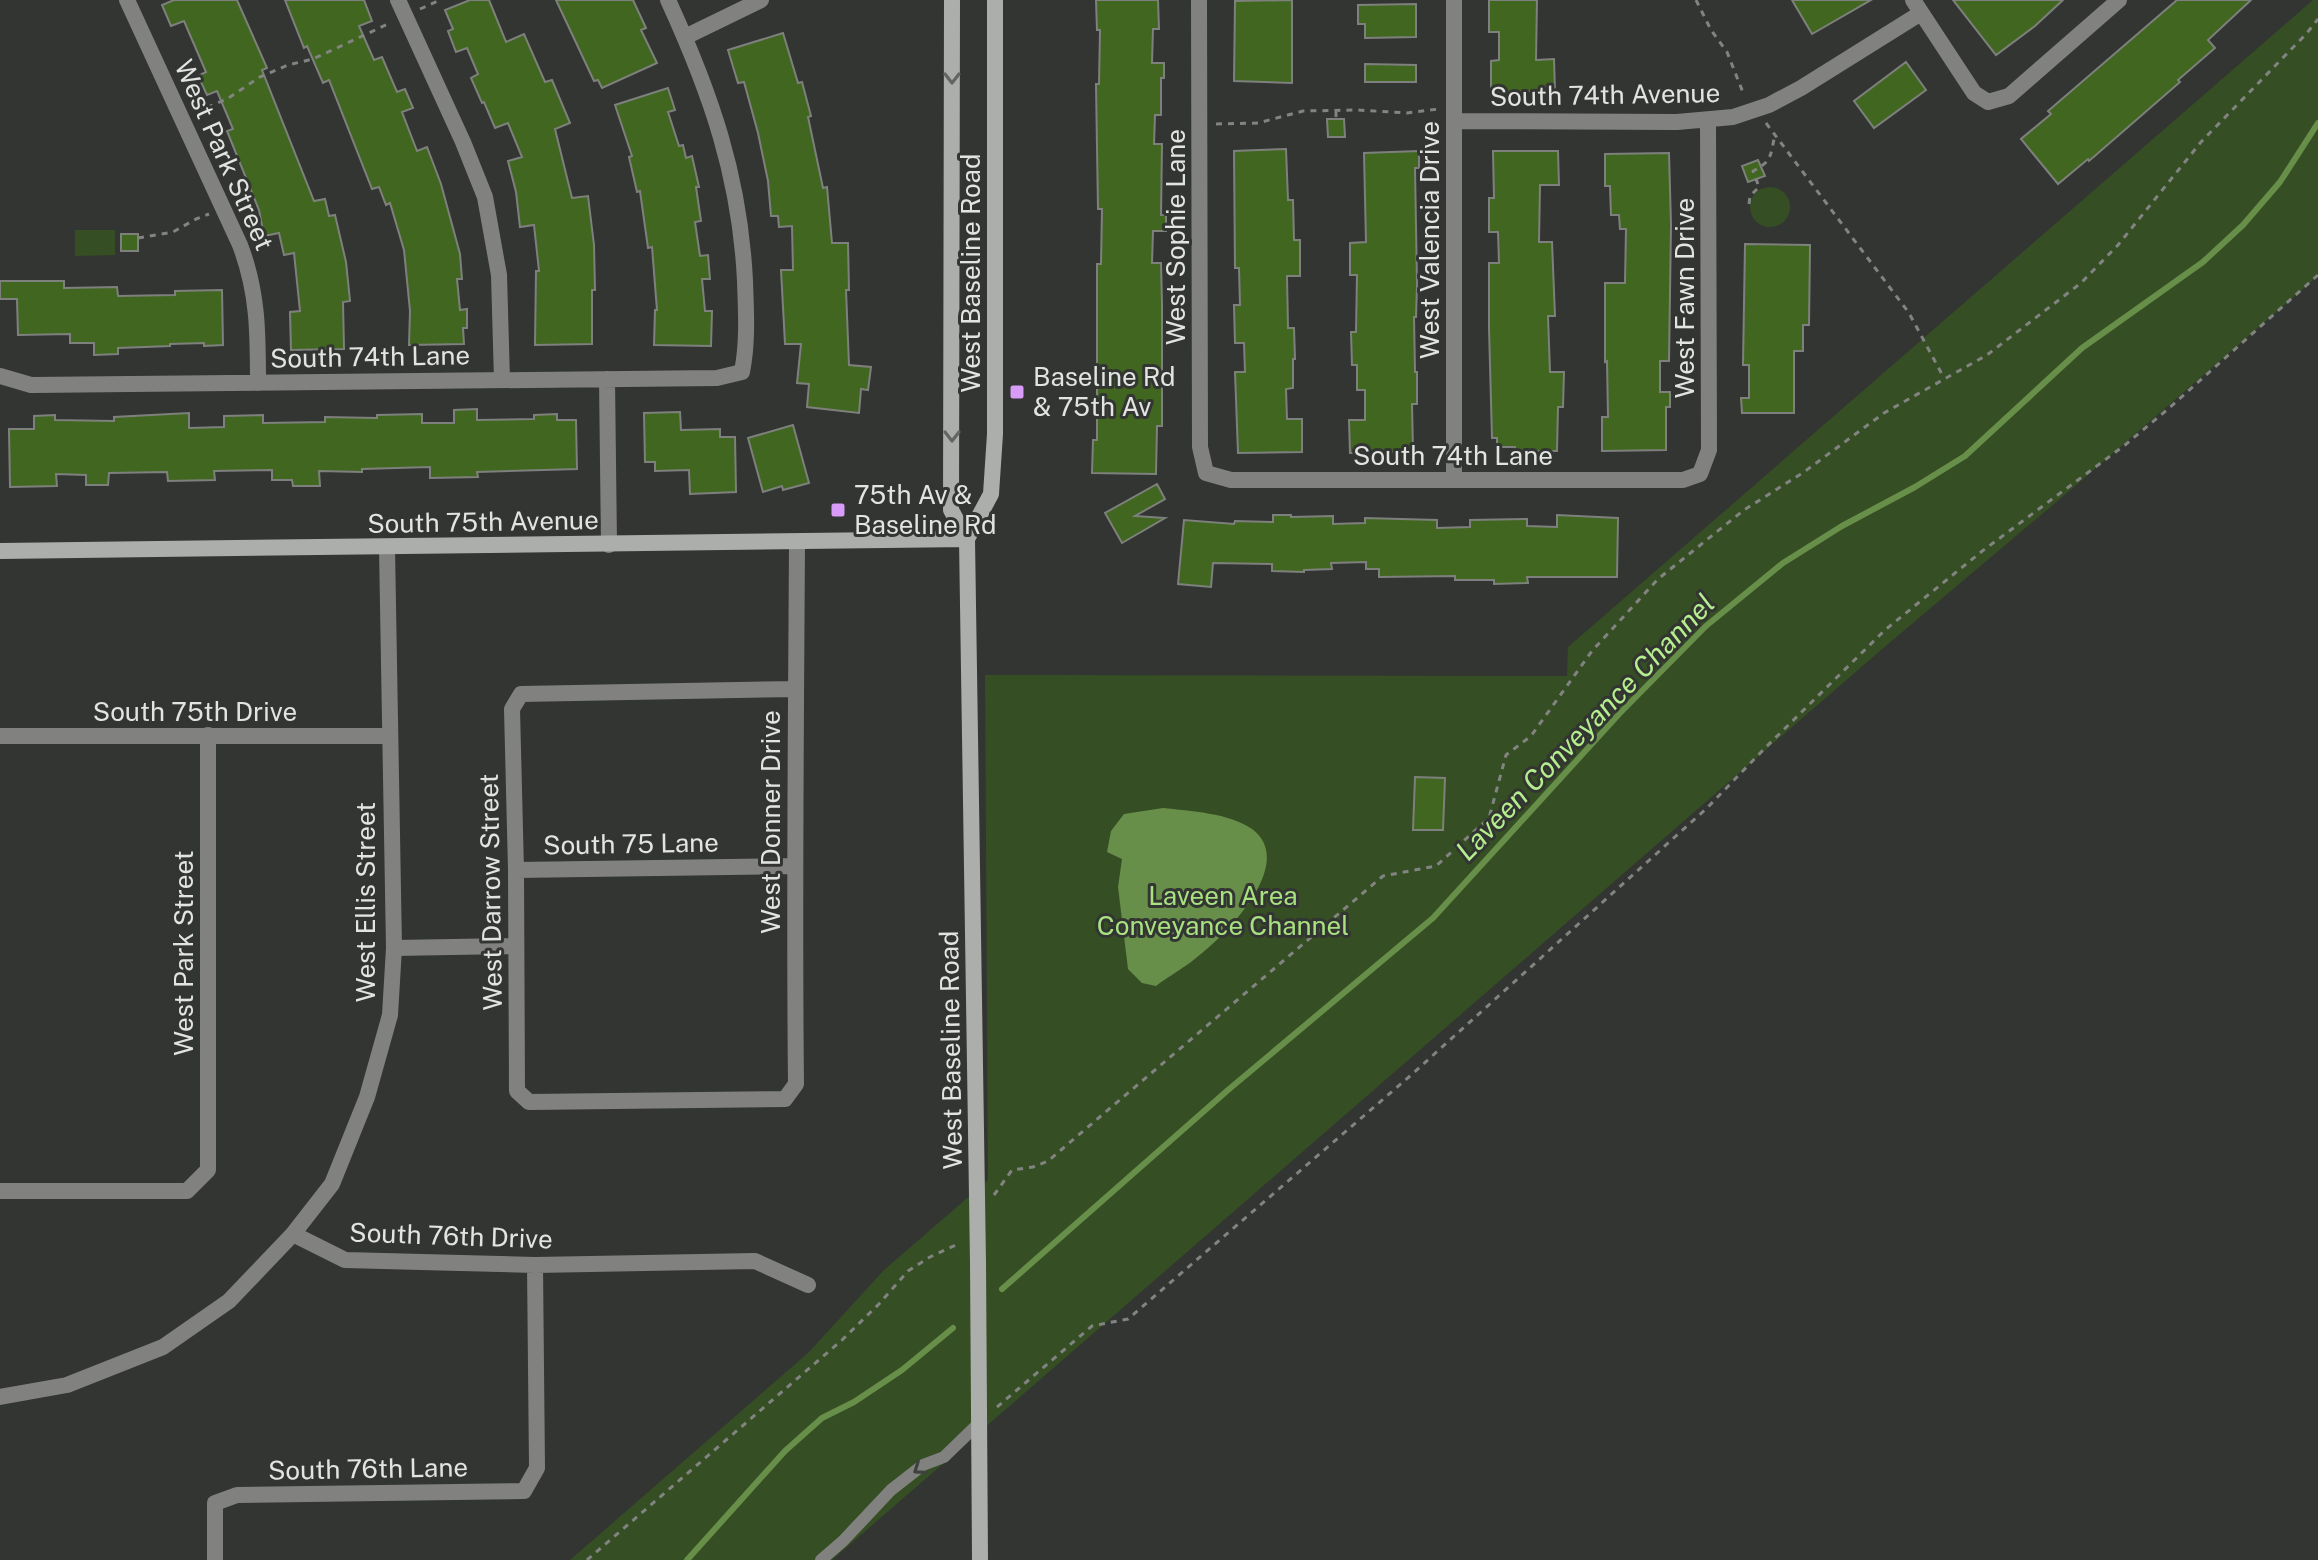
<svg xmlns="http://www.w3.org/2000/svg" width="2318" height="1560" font-family="'Public Sans',sans-serif">
<style>
.green{fill:#364e24}
.water{fill:#678f49}
.lines{fill:none;stroke-linecap:round;stroke-linejoin:round}
.stream{stroke:#678f49;stroke-width:6}
.building{fill:#40661f;stroke:#7e807d;stroke-width:2}
.path{stroke:#828482;stroke-width:3;stroke-dasharray:6 6;stroke-linecap:butt}
.pedestrian{stroke:#818280;stroke-width:12}
.minor{stroke:#818280;stroke-width:16}
.tertiary{stroke:#818280;stroke-width:16}
.secondary{stroke:#acaeab;stroke-width:16}
.oneway{stroke:#636562}
.oneway2{stroke:#3f413e}
.poi-dot{fill:#d89bf8;stroke:#333532;stroke-width:3}
.labels{text-anchor:middle;stroke-width:6;stroke-linejoin:round;paint-order:stroke}
.street-label{font-size:26px;fill:#e2e4e2;stroke:#333532}
.poi-label{font-size:26px;fill:#e2e4e2;stroke:#333532;text-anchor:start}
.park-label{font-size:26px;fill:#a8e180;stroke:#333532}
.water-label{font-size:28px;font-style:italic;fill:#b5ee8d;stroke:#333532}
</style>
<rect width="100%" height="100%" fill="#333532"/>
<path class="green" d="M2313 0H2318V276L2067 493 1881 650 832 1560H570L809 1352 884 1270 988 1180 985 675 1567 676 1568 647Z
M1750 207a20 20 0 1 1 40 0a20 20 0 1 1-40 0Z
M75 230H115V255L75 256Z"/>
<path class="water" d="M1163 808C1189 811 1230 813 1252 829 1298 863 1225 936 1196 958 1184 968 1169 976 1156 986L1142 983 1128 969 1118 887 1122 859 1107 852 1111 831 1124 814Z"/>
<g class="lines">
<path class="stream" d="M1002 1289 1228 1090 1433 918 1620 713 1706 626 1783 563 1842 526 1915 487 1965 456 2082 348 2203 262 2243 225 2280 182 2318 123
M687 1560 785 1451 822 1418 854 1402 902 1370 953 1328"/>
</g>
<path class="building" d="M174 0H237L267 68 262 70 314 201 325 199 329 216 335 215 346 262 350 301 343 302 344 349 291 350 290 312 300 311 294 253 284 255 279 233 264 236 259 210 227 131 233 129 217 91 207 95 198 76 206 72 184 21 171 26 162 5Z
M285 0H364L372 21 359 26 374 60 382 57 397 92 405 89 413 108 402 112 417 151 427 147 441 184 460 254 462 279H457L460 310 467 309V328H463L464 344 409 345 410 311 404 250 390 203 386 205 379 187 372 189 329 80 323 83 307 46 304 48Z
M470 0H489L506 42 524 34 545 82 552 80 570 123 555 129 572 198 588 196 594 245 595 290H592V344L535 345 536 271H539L534 225 520 227 516 192 508 161 522 157 508 123 495 128 484 102 482 103 471 78 478 74 467 48 456 52 448 31 453 29 445 10Z
M556 0H633L646 28 641 30 657 63 602 88 598 80 594 81Z
M1096 0H1158L1159 29H1153L1152 63H1164V78H1161V115H1155L1154 144H1162L1161 215H1166V231H1153L1152 263H1161L1162 304V426H1157L1156 474 1092 473 1093 440H1097V264H1101L1102 209H1098L1096 84H1099L1100 30H1097Z
M1292 0V83L1234 81 1235 1Z
M1489 0H1537L1536 60 1554 59 1555 91 1491 92V61L1499 60V32H1489Z
M1792 0H1871L1812 34Z
M1953 0H2063L2035 26 1996 55Z
M2177 0H2251L2208 40 2215 48 2178 80 2180 82 2089 161 2088 159 2058 184 2021 139 2051 114 2048 111Z
M1416 4V37L1365 38V24H1358V5Z
M783 33 798 83 802 82 811 116 808 117 823 188 827 187 832 243H848L849 290H846L849 365 871 367 868 390 861 389 859 413 807 407 809 384 797 383 801 344H785L781 270H793L792 226 779 227 778 216H771L768 181 758 133 744 82 738 83 728 50Z
M1906 62 1926 90 1874 128 1854 101Z
M1365 64 1416 65V82H1365Z
M668 88 675 110 668 112 679 146 683 145 686 158 692 156 699 187H696L701 221 695 222 700 256 708 255 710 279H702L705 311H712L711 346 654 345 655 310H657L652 247 648 248 640 191 637 192 629 157 632 156 615 105Z
M1327 119H1344L1345 137H1328Z
M1286 149 1288 200H1293L1294 240H1300V276H1287L1288 328H1294L1295 359H1293V388L1286 389 1287 419H1302V452L1238 453 1235 372H1245L1244 343H1235L1234 305H1240L1239 268H1235L1234 151Z
M1419 151V168H1415L1417 285 1416 317H1414L1415 372H1417V404H1412L1413 451 1350 453 1349 420H1365V390H1357V365H1352L1351 332H1356L1357 275H1350V243L1366 242 1364 153Z
M1493 151H1558L1559 185H1540L1539 242H1552L1555 316H1548L1550 372H1564L1563 407H1558L1557 451H1515V447H1497V438H1492L1489 328V263H1499L1498 232H1489V198H1494Z
M1669 153 1671 225 1669 361H1660V392H1670V407H1666V450L1602 451V417H1608L1607 361 1605 362V283H1625L1626 229H1620L1619 215H1611L1610 186H1605V154Z
M1758 160 1765 176 1748 182 1742 166Z
M121 234H138V251H121Z
M1745 244 1810 245 1809 325H1803V351H1794V413H1742L1741 398H1749V365H1743Z
M0 281H64V288L117 287 118 296 175 295V291L222 290 223 345 204 346V343L170 344V346L118 348V354L94 355V343H70V334L18 335 17 299H0Z
M477 409V420L534 419V415L557 414V420H576L577 469 477 472 478 477 430 478V467L362 469V472L319 471 320 486H293L292 480H272V470L214 471 215 480 168 481 167 472 109 473 108 485H86V475L56 474 57 486 10 487 9 429H34V416L55 415V420L114 421V417L189 413V428L224 427V416L263 415V423L325 422V417L377 418V415L422 414V423H454V410Z
M680 412 681 430 720 429V437H735L736 492 690 494 689 470 655 471V462H645L644 413Z
M793 425 809 483 783 490 782 486 763 492 748 438Z
M1157 484 1165 499 1135 516 1165 518 1122 543 1105 513Z
M1273 515H1291V517L1333 516V524L1365 523V518L1437 520V528L1470 527V520L1527 519V526L1557 527V515L1618 518 1617 577H1527L1528 583 1494 584V580H1455V576L1379 577V569H1366V562L1331 563 1332 569 1304 570V572L1272 571V564L1213 563 1211 587 1178 584 1184 520 1234 524 1235 521 1273 522Z
M1415 777 1445 778 1443 830H1413Z"/>
<g class="lines">
<path class="path" d="M1696 0 1711 30 1727 52 1744 95
M420 9 440 0
M1336 111V119
M196 112 227 99 260 77 288 65 313 59 388 24
M1766 123 1909 313 1944 378
M1216 124 1258 123 1303 111 1358 110 1407 113 1439 109
M1749 204 1750 196 1759 187 1753 171C1773 161 1770 155 1775 135
M138 238 173 232 196 219 209 214
M994 1195 1012 1170 1033 1167 1048 1161 1383 876 1436 866 1489 818 1506 755 1531 736 1592 651 1658 579 1744 510 1804 472 1884 413 1987 355 2081 283 2118 245 2201 142 2307 33 2318 19
M997 1407 1092 1326 1128 1319 1410 1076 1707 808 1766 747 1885 630 1981 552 2125 445 2168 409 2318 275
M587 1560 842 1340 879 1304 908 1271 930 1257 960 1243"/>
<path class="pedestrian" d="M821 1560 843 1541 891 1490 923 1465 944 1457 979 1423"/>
<path class="minor" d="M127 0 240 245C258 292 258 333 258 383
M398 0 463 142 485 197 499 275 502 380
M1199 0 1200 447 1206 473 1231 480H1683L1700 474 1709 450 1708 120
M1913 0 1974 93 1988 102 2009 96 2119 0
M685 37 761 0
M1454 121 1677 122 1733 117 1769 105 1801 88 1921 13
M0 376 31 385 717 378 742 372C748 341 746 312 745 281 740 177 711 94 668 0
M607 379 609 545
M1454 480V0
M796 689 521 694 512 709 516 870 517 1091 529 1102 785 1099 796 1084C794 903 796 723 797 542
M0 736H390
M516 870 794 866
M394 948 516 946
M0 1191H187L208 1170V735
M293 1234 345 1260 535 1265 755 1261 808 1285
M215 1560V1503L237 1495 524 1491 537 1468 535 1265"/>
<path class="tertiary" d="M0 1397 67 1385 163 1347 229 1301 293 1234 332 1184 367 1097 390 1015 394 948 387 548"/>
<path class="secondary" d="M952 0 951 510 967 539
M0 551 967 539
M980 1560 978 1262 967 539 991 494 995 434V0"/>
</g>
<defs><path id="oneway-chevron" d="M-2-3.5L2.5 0L-2 3.5" fill="none" stroke-width="1.6" stroke-linecap="round" stroke-linejoin="round" transform="scale(2)"/></defs>
<g class="oneway">
<use href="#oneway-chevron" transform="translate(952 78) rotate(90)"/>
<use href="#oneway-chevron" transform="translate(952 436) rotate(90)"/>
</g>
<use class="oneway2" href="#oneway-chevron" transform="translate(919 1469) rotate(145)"/>
<g class="poi-dot">
<rect x="1009" y="384" width="16" height="16" rx="4"/>
<rect x="830" y="502" width="16" height="16" rx="4"/>
</g>
<g class="labels">
<g class="street-label">
<text transform="translate(1605 95) rotate(-1)" y="9">South 74th Avenue</text>
<text transform="translate(224 155) rotate(66)" y="9">West Park Street</text>
<text transform="translate(1176 237) rotate(-90)" y="9">West Sophie Lane</text>
<text transform="translate(1430 240) rotate(-90)" y="9">West Valencia Drive</text>
<text transform="translate(971 273) rotate(-90)" y="9">West Baseline Road</text>
<text transform="translate(1685 298) rotate(-90)" y="9">West Fawn Drive</text>
<text transform="translate(370 357) rotate(-1)" y="9">South 74th Lane</text>
<text x="1453" y="465">South 74th Lane</text>
<text transform="translate(483 522) rotate(-1)" y="9">South 75th Avenue</text>
<text x="195" y="721">South 75th Drive</text>
<text transform="translate(771 822) rotate(-90)" y="9">West Donner Drive</text>
<text transform="translate(631 844) rotate(-1)" y="9">South 75 Lane</text>
<text transform="translate(491 892) rotate(-91)" y="9">West Darrow Street</text>
<text transform="translate(366 902) rotate(-90)" y="9">West Ellis Street</text>
<text transform="translate(184 953) rotate(-90)" y="9">West Park Street</text>
<text transform="translate(951 1050) rotate(-91)" y="9">West Baseline Road</text>
<text transform="translate(451 1236) rotate(2)" y="9">South 76th Drive</text>
<text transform="translate(368 1469) rotate(-1)" y="9">South 76th Lane</text>
</g>
<g class="poi-label">
<text x="1033" y="386">Baseline Rd<tspan x="1033" dy="30">&amp; 75th Av</tspan></text>
<text x="854" y="504">75th Av &amp;<tspan x="854" dy="30">Baseline Rd</tspan></text>
</g>
<g class="park-label">
<text x="1223" y="905">Laveen Area<tspan x="1223" dy="30">Conveyance Channel</tspan></text>
</g>
<g class="water-label">
<text transform="translate(1585 727) rotate(-46)" y="10">Laveen Conveyance Channel</text>
</g>
</g>
</svg>
